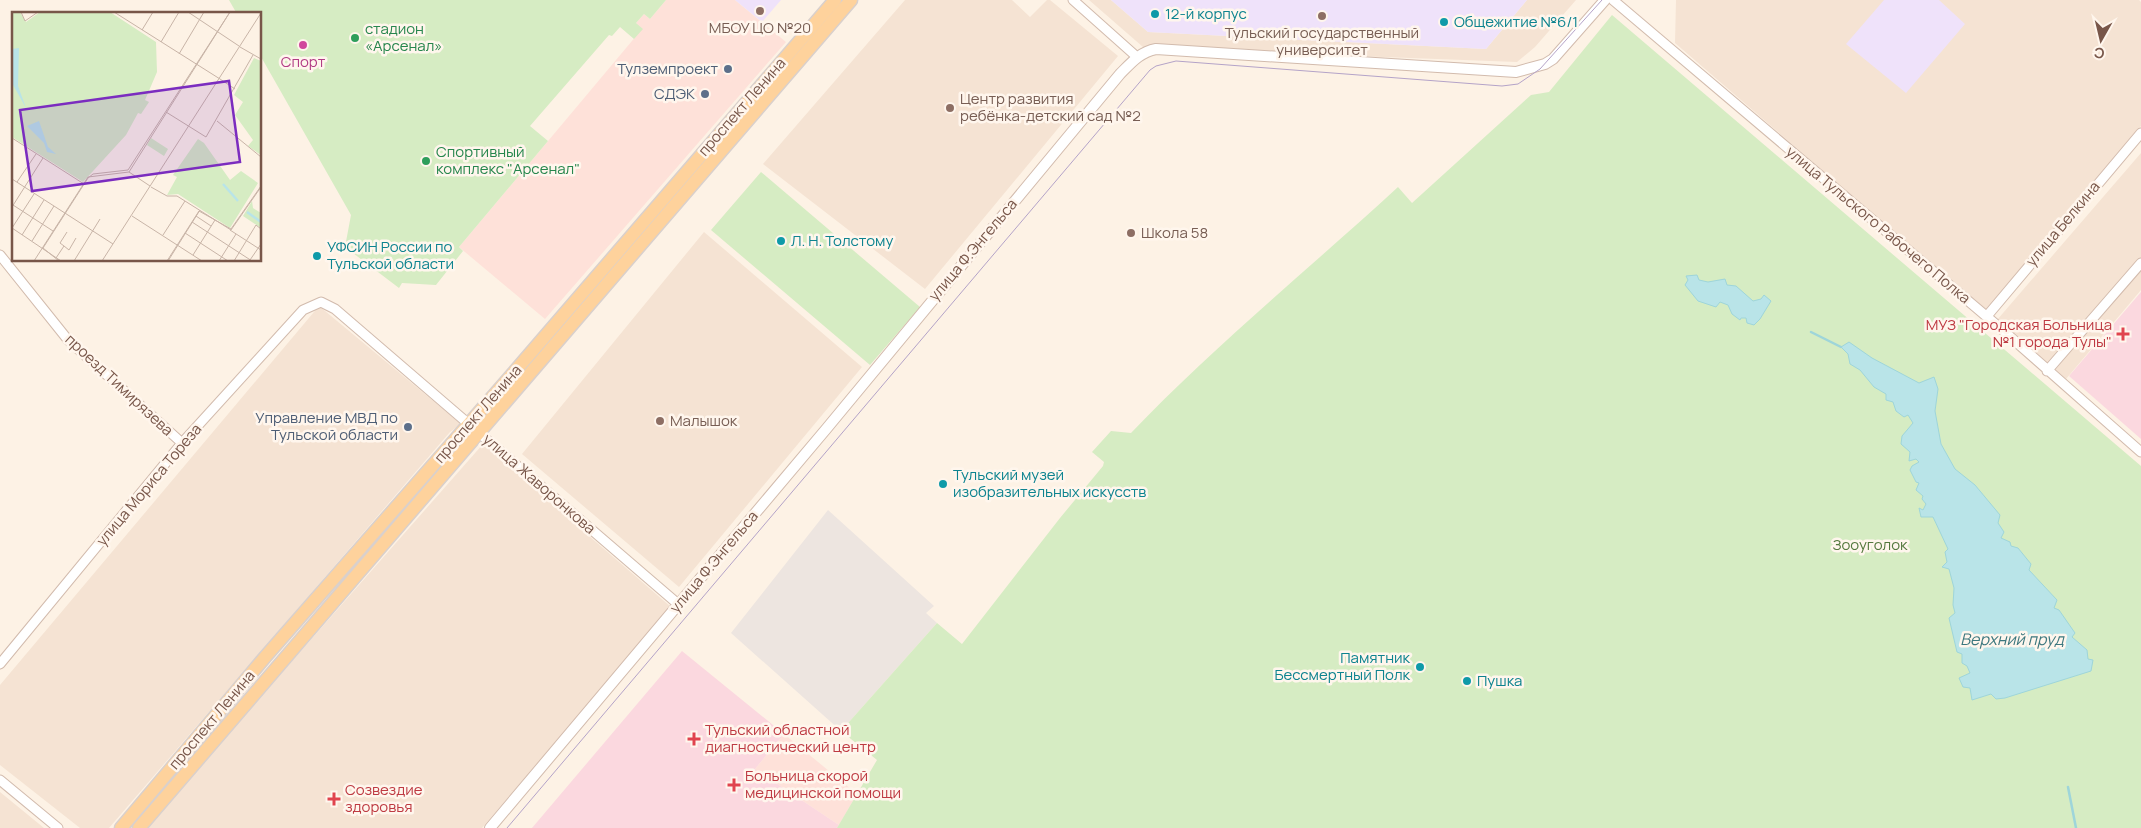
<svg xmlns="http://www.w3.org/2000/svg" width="2141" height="828" font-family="Manrope,sans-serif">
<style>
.residential{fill:#f5e3d3}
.commercial{fill:#fee1d9}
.industrial{fill:#ede5e0}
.education{fill:#efe2fa}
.medical{fill:#fbd8df}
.green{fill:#d6ecc3}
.water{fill:#b9e4e8;stroke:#9ed5da}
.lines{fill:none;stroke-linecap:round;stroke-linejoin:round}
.stream{stroke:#9ed5da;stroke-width:2.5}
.minor-casing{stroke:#d2bbad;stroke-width:11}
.tertiary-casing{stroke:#d2bbad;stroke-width:12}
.primary-casing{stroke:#d9d0cc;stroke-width:15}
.minor{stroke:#fff;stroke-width:9}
.tertiary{stroke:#fff;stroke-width:10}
.primary{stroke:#fed29c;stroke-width:12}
.tram{stroke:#b4a3c8;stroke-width:1}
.education-dot{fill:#8d6e63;stroke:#fff6ed;stroke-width:2}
.culture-dot{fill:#0f9aa8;stroke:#fff6ed;stroke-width:2}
.leisure-dot{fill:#2e9e5b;stroke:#fff6ed;stroke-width:2}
.hotel-dot{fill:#d1479c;stroke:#fff6ed;stroke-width:2}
.service-dot{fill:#5c6f8a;stroke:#fff6ed;stroke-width:2}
.health-dot{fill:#e0444e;stroke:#fff6ed;stroke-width:2}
.labels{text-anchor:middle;stroke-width:5;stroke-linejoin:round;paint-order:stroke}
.culture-label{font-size:15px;fill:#0d838f;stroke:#fff6ed;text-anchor:start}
.education-label{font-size:15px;fill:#785e54;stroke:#fff6ed;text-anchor:start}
.leisure-label{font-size:15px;fill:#27864d;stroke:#fff6ed;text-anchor:start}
.hotel-label{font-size:15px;fill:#b23c85;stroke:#fff6ed}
.service-label{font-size:15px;fill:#4e5e75;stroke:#fff6ed;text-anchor:end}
.street-label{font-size:15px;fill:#785649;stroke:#fff6ed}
.health-label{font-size:15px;fill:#be3a42;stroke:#fff6ed;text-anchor:start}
.park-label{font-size:15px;fill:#53783d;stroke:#fff6ed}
.water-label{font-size:16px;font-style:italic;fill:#3c777e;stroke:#fff6ed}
.inset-river{fill:none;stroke:#b9e4e8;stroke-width:2.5}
.inset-road{fill:none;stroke:#c8b4a7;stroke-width:1}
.view{fill:#7b2cbf;fill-opacity:0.15;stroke:#7b2cbf;stroke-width:2.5}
.inset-edge{fill:none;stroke:#785649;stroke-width:2.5}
</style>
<rect width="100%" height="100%" fill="#fdf2e5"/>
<path class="residential" d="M905 0H1012L1030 17 1047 0H1050L1118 56 925 289 763 164Z
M1089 0H1111L1148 32 1486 49 1527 0H1576L1535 47 1517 62 1148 48 1143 47Z
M1676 0H2139L2141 2V126L1985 311 1675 43Z
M2141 153V290L2066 379 1997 320Z
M704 232 862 367 679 587 522 454Z
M319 306 461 424 450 432 109 828H80L0 765V685Z
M483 444 671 607 482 828H145Z
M0 792 44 828H0Z"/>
<path class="commercial" d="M666 0H735L786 42 545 319 459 247 642 29 636 23 644 14 650 19Z
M784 734 857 794 839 825 755 769Z"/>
<path class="industrial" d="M828 510 934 606 926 613 937 623 841 731 731 633Z"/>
<path class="education" d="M735 0H781L762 22Z
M1111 0H1527L1486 49 1148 32Z
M1884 0H1939L1965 24 1906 93 1846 44Z"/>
<path class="medical" d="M2141 292V439L2069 376Z
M682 651 784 734 755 769 839 825 837 828H532Z"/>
<path class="green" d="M229 0H666L650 19 644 14 636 23 643 29 634 39 620 27 612 36 609 35 530 126 548 141 459 247 463 251 436 285 402 283 399 288 345 247 351 215 260 55V14H237Z
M1612 15 2141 466V828H837L877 760 841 731 937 623 962 644 1060 518 1103 466 1104 462 1092 452 1111 431 1131 433C1214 346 1309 269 1398 187L1412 203 1531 95 1549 92Z
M761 172 920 307 870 365 711 230Z"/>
<path class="water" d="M1697 275 1699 280 1708 282 1725 279 1727 285 1736 286 1753 301 1761 299 1764 295 1771 301 1760 319 1754 325 1747 323 1746 318H1741L1740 320 1732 314 1728 305 1720 302 1716 307 1698 301 1685 285 1688 280 1686 276Z
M1849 342 1872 358 1919 383 1934 377 1938 389 1935 411 1941 444 1955 469 1975 485 2000 515 1998 523 2004 532 2001 538 2010 542 2011 546 2018 548 2031 564 2029 570 2057 600 2054 608 2059 610 2075 633 2072 637 2087 650 2088 659 2093 660 2091 671 2005 698 1996 699 1991 694 1972 700 1970 688 1963 687 1959 678 1970 673 1967 666 1962 663V654L1957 652 1949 618 1955 613 1953 605 1954 588 1949 569 1942 567 1947 562 1945 552 1948 549 1933 517H1921L1919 508 1923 510 1926 504 1922 499 1923 496 1916 490 1919 483 1916 482 1910 470 1912 466 1919 462 1916 459 1909 461 1910 452 1901 444 1902 436 1913 423 1908 415 1904 417 1896 411 1893 402 1886 400V394L1874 387 1860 370 1850 364 1848 354 1841 347Z"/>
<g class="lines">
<path class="stream" d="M1811 332 1841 347
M2068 787 2076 828"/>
<g class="minor-casing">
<path id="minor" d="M1073 0 1137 57
M1613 0 1999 327 2141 452
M0 255 68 340 182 443
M1987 316 2141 133
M2047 371 2141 263
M0 664 182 443 303 310 321 302 335 309 678 604
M0 780 58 828"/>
</g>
<g class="tertiary-casing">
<path id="tertiary" d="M490 828 827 428 1120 74C1131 63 1140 52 1156 49L1516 72 1545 64 1553 59 1605 0"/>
</g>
<g class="primary-casing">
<path id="primary" d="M121 828 266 656 503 385 835 0
M139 828 851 0"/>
</g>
<use href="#minor" class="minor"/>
<use href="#tertiary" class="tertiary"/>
<use href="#primary" class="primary"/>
<path class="tram" d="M507 828 1150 70 1156 66 1176 61 1502 86 1518 84 1540 69 1602 0"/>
</g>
<g class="education-dot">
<circle cx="760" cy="11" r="5"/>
<circle cx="1322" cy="16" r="5"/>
<circle cx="950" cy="108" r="5"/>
<circle cx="1131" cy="233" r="5"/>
<circle cx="660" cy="421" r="5"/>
</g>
<g class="culture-dot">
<circle cx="1155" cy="14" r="5"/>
<circle cx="1444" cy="22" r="5"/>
<circle cx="781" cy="241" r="5"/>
<circle cx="317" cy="256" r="5"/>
<circle cx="943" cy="484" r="5"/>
<circle cx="1420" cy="667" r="5"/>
<circle cx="1467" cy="681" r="5"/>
</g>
<g class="leisure-dot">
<circle cx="355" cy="38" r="5"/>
<circle cx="426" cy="161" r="5"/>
</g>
<circle class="hotel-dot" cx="303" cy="45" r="5"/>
<g class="service-dot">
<circle cx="728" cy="69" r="5"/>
<circle cx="705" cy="94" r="5"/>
<circle cx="408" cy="427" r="5"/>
</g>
<g class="health-dot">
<path d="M2120.5 326.5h5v5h5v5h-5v5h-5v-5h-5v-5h5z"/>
<path d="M691.5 731.5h5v5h5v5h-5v5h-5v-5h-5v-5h5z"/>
<path d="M731.5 777.5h5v5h5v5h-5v5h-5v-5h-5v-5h5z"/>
<path d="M331.5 791.5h5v5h5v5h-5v5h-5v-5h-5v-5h5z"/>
</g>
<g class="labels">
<g class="culture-label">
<text x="1165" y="19">12-й корпус</text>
<text x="1454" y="27">Общежитие №6/1</text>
<text x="791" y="246">Л. Н. Толстому</text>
<text x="327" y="252">УФСИН России по<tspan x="327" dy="17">Тульской области</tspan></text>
<text x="953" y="480">Тульский музей<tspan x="953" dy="17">изобразительных искусств</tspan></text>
<text x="1410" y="663" text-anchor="end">Памятник<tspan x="1410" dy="17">Бессмертный Полк</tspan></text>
<text x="1477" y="686">Пушка</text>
</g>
<g class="education-label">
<text x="760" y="33" text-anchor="middle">МБОУ ЦО №20</text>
<text x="1322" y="38" text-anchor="middle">Тульский государственный<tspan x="1322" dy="17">университет</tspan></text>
<text x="960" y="104">Центр развития<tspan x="960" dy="17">ребёнка-детский сад №2</tspan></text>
<text x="1141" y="238">Школа 58</text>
<text x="670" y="426">Малышок</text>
</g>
<g class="leisure-label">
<text x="365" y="34">стадион<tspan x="365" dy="17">«Арсенал»</tspan></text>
<text x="436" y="157">Спортивный<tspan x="436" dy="17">комплекс "Арсенал"</tspan></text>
</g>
<g class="hotel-label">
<text x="303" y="67">Спорт</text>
</g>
<g class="service-label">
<text x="718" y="74">Тулземпроект</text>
<text x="695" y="99">СДЭК</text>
<text x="398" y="423">Управление МВД по<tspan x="398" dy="17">Тульской области</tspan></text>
</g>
<g class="street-label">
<text transform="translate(742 107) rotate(-49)" y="5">проспект Ленина</text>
<text transform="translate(2063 224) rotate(-50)" y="5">улица Белкина</text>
<text transform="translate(1878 225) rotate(40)" y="5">улица Тульского Рабочего Полка</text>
<text transform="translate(973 250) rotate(-50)" y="5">улица Ф.Энгельса</text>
<text transform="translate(119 385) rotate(43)" y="5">проезд Тимирязева</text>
<text transform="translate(478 414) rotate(-49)" y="5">проспект Ленина</text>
<text transform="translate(539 484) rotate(41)" y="5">улица Жаворонкова</text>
<text transform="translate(149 485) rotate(-50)" y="5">улица Мориса Тореза</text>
<text transform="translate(714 562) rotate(-50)" y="5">улица Ф.Энгельса</text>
<text transform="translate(212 720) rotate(-50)" y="5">проспект Ленина</text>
</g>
<g class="health-label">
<text x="2112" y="330" text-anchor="end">МУЗ "Городская Больница<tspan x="2112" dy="17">№1 города Тулы"</tspan></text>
<text x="705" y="735">Тульский областной<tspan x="705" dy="17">диагностический центр</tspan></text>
<text x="745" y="781">Больница скорой<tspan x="745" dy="17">медицинской помощи</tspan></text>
<text x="345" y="795">Созвездие<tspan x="345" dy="17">здоровья</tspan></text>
</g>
<g class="park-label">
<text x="1870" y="550">Зооуголок</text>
</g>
<g class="water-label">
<text x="2012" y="645">Верхний пруд</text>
</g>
</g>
<g transform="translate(12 12)">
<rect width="249" height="249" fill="#fdf2e5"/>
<path d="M0 0H8L14 10 28 0H98L144 30 145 60 133 88 137 90 129 102 126 101 114 123 71 170 0 125ZM242 46 249 49V143L236 134 241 128 223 103 231 90 222 83ZM139 126 156 137 152 144 135 133ZM186 127 192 131 218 168 229 159 246 171 218 216 166 182 155 183 165 165 161 163ZM240 189 241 196 249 201V216L231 204Z" fill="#d6ecc3"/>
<path d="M7 36 6 74 14 96 0 71V37ZM27 109 36 135 44 142 35 140 32 131 15 114Z" fill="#b9e4e8"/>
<path class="inset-river" d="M211 172 226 189M235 200 249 210"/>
<path class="inset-road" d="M9 0 13 9 26 0M102 0 208 67M176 0 227 34M130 18 141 0M149 30 167 0M228 35 249 47M167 42 192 0M208 67 223 77M154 100 194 125 241 43M205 109 249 145M0 126 72 172M117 160 138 174M0 167 101 232M5 170 24 142M139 175 155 184H165L219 218 249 175M1 193 41 219M0 195 31 146M120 204 190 249M184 204 199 214M180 210 240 249M0 216 22 182M0 216 49 249M218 218 249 238M173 221 216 249M10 223 32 188M151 223 173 189M20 229 42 194M52 234 48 231 55 220M181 243 203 208M44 246 52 234 57 238 64 226M238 248 249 232M22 249 76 165 117 160 218 0M47 249 31 236 76 166 81 162 116 158 218 0M62 249 88 207M90 249 249 1M155 249 187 199 219 217 249 174M156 249 188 198M207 249 224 222M222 249 244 213 249 217"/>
<path class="view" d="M217 69 228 150 20 179 8 98Z"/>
<rect width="249" height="249" class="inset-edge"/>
</g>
<g transform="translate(2101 40) rotate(188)" stroke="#fff6ed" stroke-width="4" paint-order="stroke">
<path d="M0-4L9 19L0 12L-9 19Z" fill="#785649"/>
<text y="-8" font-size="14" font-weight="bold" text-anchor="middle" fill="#785649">С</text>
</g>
</svg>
